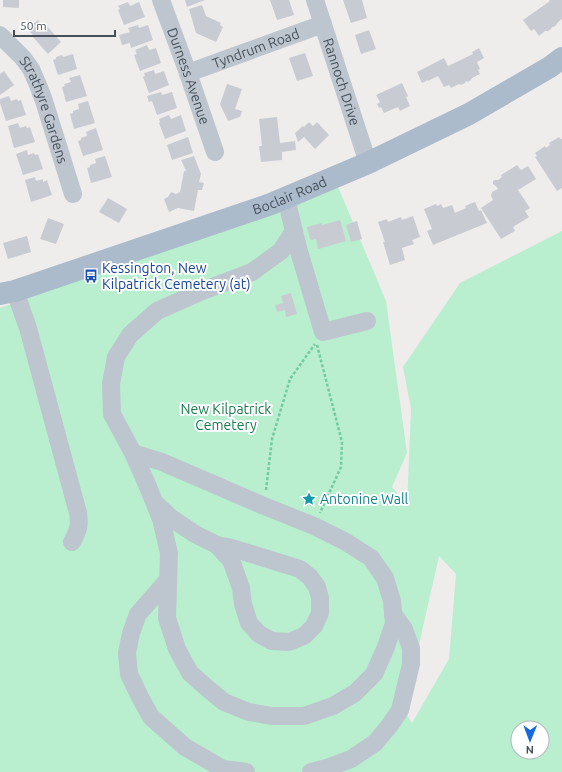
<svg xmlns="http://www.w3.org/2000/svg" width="562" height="772" font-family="Ubuntu,sans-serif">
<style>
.green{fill:#b9eecf;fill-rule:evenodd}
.building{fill:#c9cbd2}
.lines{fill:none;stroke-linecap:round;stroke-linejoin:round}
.path{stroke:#71cca2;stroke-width:2.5;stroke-dasharray:3 2;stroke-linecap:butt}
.minor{stroke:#bdc6cf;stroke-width:18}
.major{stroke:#abbbcc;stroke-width:22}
.labels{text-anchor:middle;stroke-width:4;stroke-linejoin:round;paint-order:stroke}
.street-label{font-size:14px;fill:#454f5a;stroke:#fff}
.transit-label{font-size:14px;fill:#164399;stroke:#fff;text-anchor:start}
.park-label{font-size:14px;fill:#167b4b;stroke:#fff}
.culture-label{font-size:14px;fill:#0d838f;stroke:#fff;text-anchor:start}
</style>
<rect width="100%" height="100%" fill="#efecec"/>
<path class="green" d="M338 187 386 301 407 453 392 487 407 506 411 409 403 367 460 283 562 231V772H0V308ZM439 556 456 574 449 659 412 723 404 711ZM518 728H542V752H518Z"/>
<path class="building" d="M3 0H19V8L3 7Z
M185 0H205L187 7Z
M270 0H289L294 15 277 20Z
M343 0H362L367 18 351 23Z
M549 0H562V19L558 22 557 24 554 27H552L551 29 548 31H545L539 36 534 29 531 31 523 20 550 1Z
M128 2 130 6 139 2 145 17 124 25 118 10 120 9 118 6Z
M202 5 206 16 221 23 220 25 223 27 216 42 196 33 189 9Z
M38 20 43 28 46 25 61 42 48 54 32 36 33 35 27 29Z
M138 25 139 28 148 25 153 40 131 48 130 43 122 45 119 35 130 32 128 28Z
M369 30 376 49 361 54 355 35Z
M147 45 149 50 156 48 161 63 140 71 134 55 137 54 135 50Z
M479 48 484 58 477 62 480 69 478 70 480 74 472 78 471 80 468 82 466 81 465 83 461 85 459 84 451 88 449 85 444 87 438 76 428 81V80L422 83 417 72 444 58 448 66 473 54 472 52Z
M305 53 313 76 297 81 289 58Z
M73 54 77 69 58 75 53 60 56 59V57L62 55 63 57Z
M154 70 155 74 164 71 169 85 149 93 143 77 145 76 144 73Z
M4 71 14 85 0 95V74Z
M80 75 87 96 66 102 62 87 65 86 64 84 71 82 69 78Z
M402 83 408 96 406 97 410 106 400 111 398 107 384 113 381 107 379 108 377 104 380 102 376 95Z
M227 84 242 89 235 109 242 111 240 117 228 121 220 104Z
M161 92 162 95 172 92 177 108 157 115 152 101 149 102 147 96Z
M9 96 11 101 17 99 18 101 21 100 26 115 6 121 0 103V99Z
M88 101 95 123 74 129 70 114 73 113V111L79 109 78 104Z
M169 115 171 119 181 115 186 131 165 139 159 123 160 122 159 119Z
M277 117 280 143 295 141 296 150 282 152V160L261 162 259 146H262L259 119Z
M309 122 313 126 317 122 329 135 315 149 304 137 298 142 295 133 303 126 304 127Z
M18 123 20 128 26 126 27 128 30 127 35 142 14 148 8 126Z
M96 128 103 150 83 156 78 141 81 140V138L87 136 86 132Z
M188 137 193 153 172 160 167 145Z
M559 137 561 139H562V188L557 191 535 157 537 156 535 153 545 146 546 148 550 145 549 143Z
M27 150 28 155 34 153 35 155 38 154 43 169 23 175 16 154Z
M105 156 112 177 91 183 87 168 90 167V165L96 163 95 159Z
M194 156 201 174 199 182 204 183 202 190H198L194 211 178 208 169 212 164 199 168 197 171 192 176 194 180 192 184 171H186L181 160Z
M517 165 521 170 528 166 536 179 518 190 530 208 525 211 529 217 513 227 515 231 501 239 481 208 493 200 491 196 492 192 498 189 496 186 494 185 493 184V181L495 180H498L502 177 501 175Z
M35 177 36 181 43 179V182L47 180 52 195 31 202 25 180Z
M108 198 127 209 119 223 99 212Z
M475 202 479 211 481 210 487 223 433 245 427 231 432 229 424 209 436 204 437 206 441 204 443 208 452 205 455 213 466 208 465 206Z
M413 216 420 237 412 240 414 244 402 248 405 260 390 265 383 242H385L378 222 387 219 388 222 401 217 402 220Z
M48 218 64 224 56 244 40 239Z
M340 220 346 241 318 249 316 239 312 240 310 239 307 227 322 223V225Z
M357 221 362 239 351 242 346 225Z
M27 236 31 252 8 259 3 243Z
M291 293 297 314 286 317 285 310 277 312 275 305 283 303 281 296Z"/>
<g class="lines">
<path class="path" d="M317 345 342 442 341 467 320 513
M266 490 272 439 290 379 315 344"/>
<g class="minor">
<path id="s1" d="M161 0 188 73 215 152"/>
<path id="s2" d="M315 0 368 163"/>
<path id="s3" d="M0 35 23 58 31 69 38 85 44 101 73 194"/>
<path id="s4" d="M188 73 323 24"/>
<path d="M286 198 298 248 323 332 367 321"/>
<path d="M15 291 28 328 78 513C80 526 78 531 72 542"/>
<path d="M133 453 162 462 264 506 314 526 346 542 371 558 385 578 392 601 394 623 386 647 374 674 355 693 333 706 304 716H272L249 712 224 702 207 688 190 673 177 649 167 618 169 553 161 519 146 482 133 453 112 414 111 384 116 357 130 335 157 311 202 291 252 272 281 251 294 231"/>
<path d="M155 503 171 518 195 534 217 545 231 560 241 588 243 604 249 623 259 634 272 641 289 642 304 636 314 626 320 613V598L317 587 310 577 300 569 232 548 217 545"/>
<path d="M168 580 138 614 131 633 127 653 129 674 140 697 151 717 185 747 223 769 246 772"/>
<path d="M311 772 327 768 351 759 375 743 390 725 400 710 411 664V648L404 629 393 614"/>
</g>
<path class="major" id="s5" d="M0 294 15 291 271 204 368 163 469 114 550 67 562 58"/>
</g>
<defs>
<g id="bus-bare" transform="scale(1.08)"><path d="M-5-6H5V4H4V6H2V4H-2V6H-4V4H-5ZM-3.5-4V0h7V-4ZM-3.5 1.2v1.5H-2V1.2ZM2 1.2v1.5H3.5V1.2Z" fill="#1a4fb4" stroke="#fff" stroke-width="2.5" paint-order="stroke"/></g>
<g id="sight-bare" transform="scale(1.08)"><path d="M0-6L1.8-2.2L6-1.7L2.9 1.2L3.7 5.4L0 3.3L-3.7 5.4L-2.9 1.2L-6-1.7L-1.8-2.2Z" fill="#0f9aa8" stroke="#fff" stroke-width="2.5" paint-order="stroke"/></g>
</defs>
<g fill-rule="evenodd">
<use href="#bus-bare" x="91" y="276"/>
<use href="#sight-bare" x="309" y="499"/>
</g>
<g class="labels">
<g class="street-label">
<text dy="5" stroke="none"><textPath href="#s4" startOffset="72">Tyndrum Road</textPath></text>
<text dy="5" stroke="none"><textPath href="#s1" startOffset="81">Durness Avenue</textPath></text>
<text dy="5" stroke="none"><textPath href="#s2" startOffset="86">Rannoch Drive</textPath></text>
<text dy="5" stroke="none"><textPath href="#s3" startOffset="89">Strathyre Gardens</textPath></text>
<text dy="5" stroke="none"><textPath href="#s5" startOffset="306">Boclair Road</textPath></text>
</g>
<g class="transit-label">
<text x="102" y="273">Kessington, New<tspan x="102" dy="16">Kilpatrick Cemetery (at)</tspan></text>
</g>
<g class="park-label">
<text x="226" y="414">New Kilpatrick<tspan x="226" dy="16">Cemetery</tspan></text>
</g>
<g class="culture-label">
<text x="320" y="504">Antonine Wall</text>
</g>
</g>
<g transform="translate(530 740) rotate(181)"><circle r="19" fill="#ffffff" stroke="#b5b9bd"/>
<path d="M0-3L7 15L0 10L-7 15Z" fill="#1769de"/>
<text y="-6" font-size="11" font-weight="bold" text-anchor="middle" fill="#454f5a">N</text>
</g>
<path d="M14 30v6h101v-6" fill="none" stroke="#454f5a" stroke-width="2"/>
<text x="20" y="30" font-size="12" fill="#454f5a" stroke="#ffffff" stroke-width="3" paint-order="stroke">50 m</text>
</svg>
